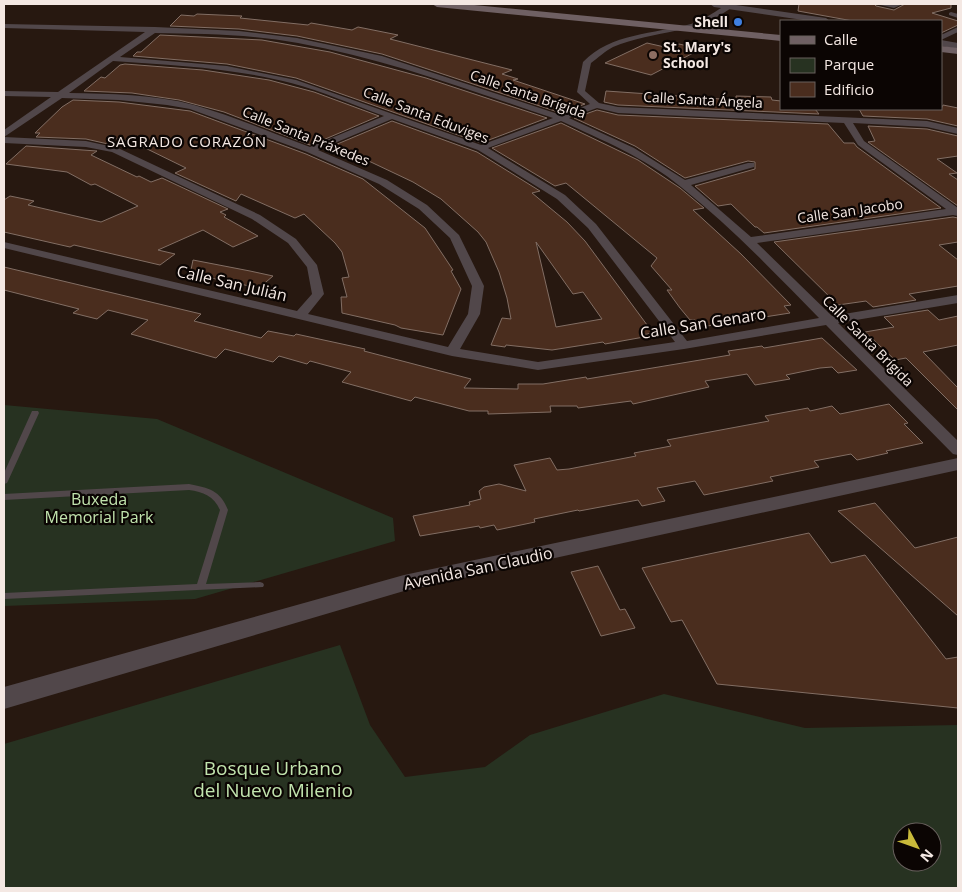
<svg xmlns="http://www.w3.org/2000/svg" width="962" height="892" font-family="'Open Sans',sans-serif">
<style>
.green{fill:#273221;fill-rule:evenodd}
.building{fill:#4a2d1e;stroke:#826e64;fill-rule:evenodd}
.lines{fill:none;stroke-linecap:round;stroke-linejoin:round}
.service{fill:#51474a;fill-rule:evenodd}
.minor{fill:#51474a;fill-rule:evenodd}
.tertiary{fill:#51474a;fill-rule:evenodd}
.secondary{fill:#6f6063;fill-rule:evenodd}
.shop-dot{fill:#3f7fe0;stroke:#0b0503;stroke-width:2}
.education-dot{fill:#8d6e63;stroke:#0b0503;stroke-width:2}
.labels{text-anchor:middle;stroke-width:4.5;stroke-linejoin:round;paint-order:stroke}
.far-poi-label{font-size:14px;font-weight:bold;fill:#f4e8e3;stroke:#0b0503;text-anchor:end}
.far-street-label{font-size:14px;fill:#f4e8e3;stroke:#0b0503}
.far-neighbourhood-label{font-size:15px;letter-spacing:1px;fill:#f4e8e3;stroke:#0b0503}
.street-label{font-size:16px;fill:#f4e8e3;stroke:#0b0503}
.park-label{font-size:16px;fill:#c1e3ad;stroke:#0b0503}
.near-park-label{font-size:19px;fill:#c1e3ad;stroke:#0b0503}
</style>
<rect width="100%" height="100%" fill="#271810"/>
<path class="green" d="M4 405 157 419 393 518 395 541 195 599 4 606Z
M340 645 370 725 405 777 485 767 530 735 664 694 805 728 958 725V888H4V744ZM902 832H932V862H902Z"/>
<path class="building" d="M799 4H874L876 6 894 10 905 4H951V8L932 13 958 21V25L941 33V21H853L798 11Z
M197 14 242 16 240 18 308 25 311 23 352 30 358 27 398 35 390 39 512 70 502 74 518 79 513 80 585 104 561 113 382 54 297 36 239 29 170 26 181 15 194 16Z
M160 35 262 40 330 52 426 78 547 118 481 143 296 78 227 64 133 56 137 52H141Z
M647 43 669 48 679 44 701 49 651 75 605 63Z
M125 64 203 70 269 80 314 92 379 116 323 140 321 138 310 145 224 112 179 100 132 93 84 91 101 77 105 78 120 65Z
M606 91 736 100V96L771 97 772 100 781 101V109H815L819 114 618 105 604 102Z
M73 100 119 102 190 111 306 154 363 179 425 228 453 270 451 271 461 289 443 335 401 328 395 325 342 313 341 297H347L342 278 349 277 342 252 335 243 304 214 295 218 241 194 236 201 175 173 186 168 137 144 118 138 108 144 86 139 36 137 40 133H35L62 107Z
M943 105 958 108V126L927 119 863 116 859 109H941Z
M597 110 618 115 828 124 844 143H854L857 147 941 208 764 233 757 227H755L731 204 718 206 695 186 755 169V162L748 161 685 178 635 146 574 118Z
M392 121 477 152 540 191 532 193 567 222 585 241 653 333 642 335 644 337 605 344 603 342 552 350 506 345 505 347 491 345 502 318 511 319 507 298 499 272 486 242 478 232 441 199 413 182 335 145ZM536 242 573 294 583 292 602 319 556 327Z
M561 123 638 160 680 188 704 208 693 210 741 254 791 305 784 306 790 313 701 327 695 320H690L680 308 667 290H672L651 266 657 258 566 183 555 186 492 148Z
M868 126 927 129 958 136V156L937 159 957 173 949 174 958 180V206L868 142 875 141Z
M26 146 97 151 91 155 137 177 139 176 151 182 162 178 228 209 220 212 226 215 224 217 258 236 233 247 203 230 158 250 175 254 160 265 74 245 70 247 4 232V200L10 196 34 201 28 205 101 222 138 206 95 184 91 185 67 172 6 164Z
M953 217 958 218V242L939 245 958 260V286L909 294 916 300 873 307 866 301 838 305 774 242Z
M193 260 250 271 273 276 259 288 187 273 191 270Z
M4 267 201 314 194 321 261 338 268 331 294 336 296 334 365 349 364 351 471 379 464 388 518 389V384H543L586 377 587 379 730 355 728 351 762 346 764 348 822 338 857 370 838 373 832 367 820 368 786 375 790 379 755 385 747 374 705 381 709 387 633 404 631 401 578 408 577 406H550L551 412 488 414V411H469L415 397 411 401 342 382 351 372 310 361 307 364 279 356 273 362 225 349 216 358 131 334 148 320 108 310 97 319 73 313 79 309 4 290Z
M928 310 939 320 958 316V345L923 352 958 388V410L906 358 895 360 865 332 894 327 884 317Z
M889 404 908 423 904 424 923 443 886 451 888 453 857 460 851 454 814 461 819 467 770 477 773 481 704 495 695 481 657 488 665 501 642 506 638 500 579 511 578 510 534 519 535 522 497 530 494 525 480 528 479 526 420 536 413 516 470 505 469 502 481 499 479 491 484 487 499 484 526 491 514 465 550 458 557 470 569 469 636 456 634 453 671 446 667 440 769 421 765 416 808 408 810 411 832 406 840 414Z
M875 503 915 548 958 537V616L838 511Z
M809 533 831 563 865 555 946 659 958 657V708L717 684 682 620 671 622 642 568Z
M598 566 620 610 625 609 635 628 601 636 571 572Z"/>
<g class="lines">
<path class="service" d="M32 411H38L39 413 8 481 7 483 4 484V473Z
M189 484C209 488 220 490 228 510L206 584 260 582 263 583 264 585 263 587 4 599V593L197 584 220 510C214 496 203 492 189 490L4 500V494Z"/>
<path class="minor" d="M728 4H736C701 34 654 30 613 47 605 51 598 58 591 63L585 91 599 103 618 107 927 121 958 128V134L927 127 853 123 864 141 958 208V216L953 215 757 243 832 316 958 295V303L838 323 958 441V455L953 454 826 325 684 349 538 370 452 356 4 248V242L297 311 312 294 307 267 288 243 252 219 112 152 86 147 4 143V137L86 141 118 148 260 215 296 239 317 265 324 294 308 314 448 347 468 314 472 286 450 238 419 209 379 184 307 152 190 109 167 105 119 100 62 98 4 137V130L51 97 4 96V91L58 92 145 32 4 28V24L155 27 239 31 297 38 382 56 561 115 590 104 577 92 583 62C611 33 654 34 691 24 704 20 717 10 728 4ZM155 33C202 34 251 34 298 43 386 59 469 90 553 118L481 145 296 80 227 66 120 57ZM113 61C173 65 233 68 291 83 322 91 353 105 384 116L310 147C272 133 233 116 194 105 154 94 110 94 69 93ZM597 108 618 113 844 123 858 145 946 209 751 237 691 185 754 167V163H748L685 180 634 148 569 118ZM392 119 478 150 557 199 588 228 675 342 538 362 460 349 480 314 484 286 459 235 427 205 387 180 318 150ZM561 121C602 140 646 158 681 187 731 227 775 273 819 318L687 341 596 224 565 195 488 148Z
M876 4H903L894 8Z
M951 12 958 14V18L949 15V13Z
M958 27V32L941 40V35Z"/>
<path class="tertiary" d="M710 4H729L826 18 830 21H810L714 7Z
M941 40 958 43V49L941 46Z
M958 458V470L404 591 4 709V687L404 575Z"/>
<path class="secondary" d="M432 4H464L781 35V41L437 7Z
M941 46 958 48V54L941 52Z"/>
</g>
<circle class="shop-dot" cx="738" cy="22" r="5"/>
<circle class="education-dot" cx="653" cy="55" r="5"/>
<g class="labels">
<g class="far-poi-label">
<text x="728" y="27">Shell</text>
<text x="663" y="52" text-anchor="start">St. Mary's<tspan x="663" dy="16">School</tspan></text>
</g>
<g class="far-street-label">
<text transform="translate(528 94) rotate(19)" y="5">Calle Santa Brígida</text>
<text transform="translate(703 100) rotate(3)" y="5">Calle Santa Ángela</text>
<text transform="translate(426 115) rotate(21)" y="5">Calle Santa Eduviges</text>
<text transform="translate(306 136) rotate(22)" y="5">Calle Santa Práxedes</text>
<text transform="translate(850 211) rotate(-8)" y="5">Calle San Jacobo</text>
<text transform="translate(868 341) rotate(45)" y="5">Calle Santa Brígida</text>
</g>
<g class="far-neighbourhood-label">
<text x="187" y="147">SAGRADO CORAZÓN</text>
</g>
<g class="street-label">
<text transform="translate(232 283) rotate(13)" y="6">Calle San Julián</text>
<text transform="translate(703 323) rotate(-9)" y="6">Calle San Genaro</text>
<text transform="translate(478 568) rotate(-12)" y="6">Avenida San Claudio</text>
</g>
<g class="park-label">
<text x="99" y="505">Buxeda<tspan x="99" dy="18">Memorial Park</tspan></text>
</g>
<g class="near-park-label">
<text x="273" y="775">Bosque Urbano<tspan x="273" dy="22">del Nuevo Milenio</tspan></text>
</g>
</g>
<rect width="962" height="892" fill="none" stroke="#f4e8e3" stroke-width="10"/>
<rect x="780" y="20" width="162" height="90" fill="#0b0503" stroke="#68605d"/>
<rect x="790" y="36" width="25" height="8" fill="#6f6063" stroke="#68605d"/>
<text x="824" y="45" font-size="15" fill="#f4e8e3">Calle</text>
<rect x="790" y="58" width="25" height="15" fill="#273221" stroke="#68605d"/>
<text x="824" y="70" font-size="15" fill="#f4e8e3">Parque</text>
<rect x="790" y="82" width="25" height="15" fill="#4a2d1e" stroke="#68605d"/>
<text x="824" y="95" font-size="15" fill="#f4e8e3">Edificio</text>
<g transform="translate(917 847) rotate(131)"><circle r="24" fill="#0b0503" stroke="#68605d"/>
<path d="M0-4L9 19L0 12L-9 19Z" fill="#c9ba3a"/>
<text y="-8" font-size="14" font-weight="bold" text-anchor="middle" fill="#f4e8e3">N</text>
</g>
</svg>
